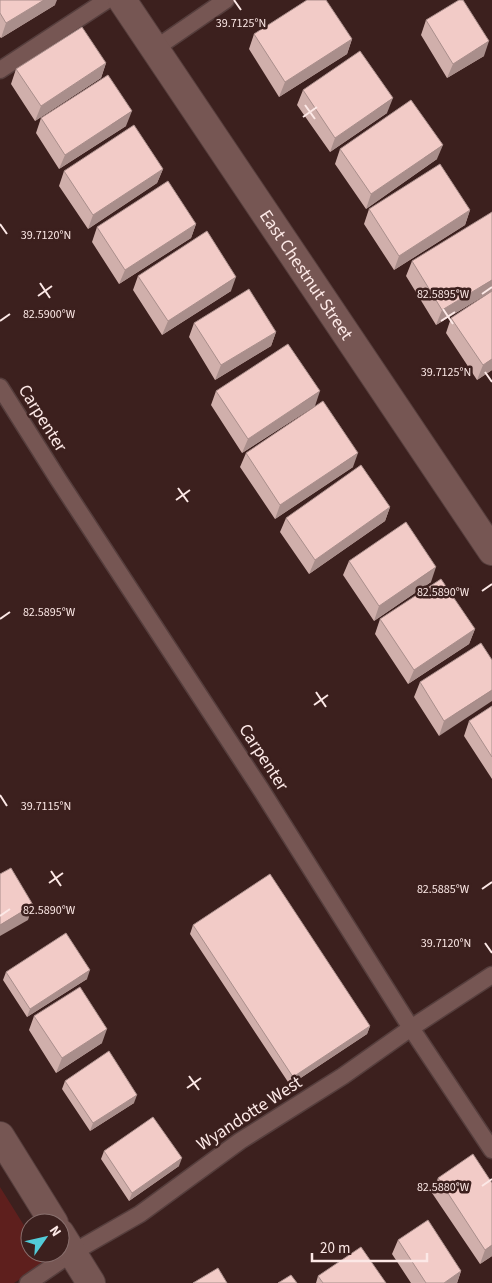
<svg xmlns="http://www.w3.org/2000/svg" width="492" height="1283" font-family="'Source Sans 3',sans-serif">
<style>
.green{fill:#5e1f1d}
.lines{fill:none;stroke-linecap:round;stroke-linejoin:round}
.service-casing{stroke:#563e3d;stroke-width:19}
.minor-casing{stroke:#563e3d;stroke-width:30}
.service{stroke:#765653;stroke-width:16}
.minor{stroke:#765653;stroke-width:28}
.wall{fill:#d0afab}
.shaded-wall{fill:#a98e8b}
.building{fill:#f2cbc7;stroke:#a98e8b}
.ticks{fill:none;stroke:#fce8e6;stroke-width:2}
.labels{text-anchor:middle;stroke-width:5;stroke-linejoin:round;paint-order:stroke}
.street-label{font-size:18px;fill:#fce8e6;stroke:#3c201e}
.ticks-label{font-size:12px;text-anchor:middle;fill:#fce8e6;stroke:#3c201e;stroke-width:5;stroke-linejoin:round;paint-order:stroke}
</style>
<rect width="100%" height="100%" fill="#3c201e"/>
<path class="green" d="M0 1187 30 1235V1253H41L47 1262 14 1283H0Z"/>
<g class="lines">
<g class="service-casing">
<path id="service" d="M156 48 226 0
M0 70 107 0
M0 387 58 479 260 788 411 1028 492 1150
M28 1283 72 1253 140 1214 240 1141 343 1076 411 1028 492 975"/>
</g>
<g class="minor-casing">
<g id="minor">
<path id="s1" d="M122 0 492 551"/>
<path d="M0 1136 54 1223"/>
<path d="M60 1233 91 1283"/>
</g>
</g>
<use href="#service" class="service"/>
<use href="#minor" class="minor"/>
</g>
<path class="wall" d="M0 0 55 5 1 38 0 37Z
M426 20 484 56 447 78 421 35Z
M254 34 352 39 347 54 279 97 249 49Z
M106 63 101 78 35 121 11 84 16 69Z
M303 90 387 113 330 152 297 105Z
M41 118 126 126 59 169 36 133Z
M340 149 437 159 366 209 335 164Z
M163 169 157 183 88 229 59 186 64 171Z
M369 209 470 210 465 225 394 270 364 224Z
M196 224 191 238 119 284 92 242 97 227Z
M412 261 492 291 436 325 406 276Z
M138 276 231 291 162 335 133 290Z
M451 318 492 370 477 380 446 333Z
M194 323 276 332 271 346 215 380 189 337Z
M216 391 315 406 242 453 211 405Z
M246 453 353 467 275 519 240 467Z
M390 507 385 521 309 574 280 532 286 518Z
M349 561 431 582 374 621 343 575Z
M380 619 475 629 469 644 408 684 375 634Z
M492 660 439 736 414 697 420 682Z
M492 706V779L464 736 469 721Z
M193 925 370 1026 367 1034 290 1085 190 934Z
M6 972 87 979 27 1017 3 980Z
M34 1016 102 1043 56 1073 29 1030Z
M65 1081 134 1103 90 1131 62 1089Z
M104 1151 179 1166 129 1201 101 1159Z
M438 1178 492 1256 480 1264 432 1193Z
M398 1240 461 1271 457 1283H411L392 1254Z
M318 1276 386 1283H316Z"/>
<path class="shaded-wall" d="M44 0H57L55 5 1 38 6 23Z
M352 39 347 54 279 97 285 82Z
M489 41 484 56 447 78 453 64Z
M106 63 101 78 35 121 41 106Z
M393 98 387 113 330 152 335 138Z
M132 111 126 126 59 169 65 155Z
M443 145 437 159 366 209 371 194Z
M163 169 157 183 88 229 93 215Z
M470 210 465 225 394 270 399 256Z
M196 224 191 238 119 284 125 270Z
M236 277 231 291 162 335 168 321Z
M492 280V291L436 325 442 310Z
M276 332 271 346 215 380 221 365Z
M492 359V370L477 380 483 365Z
M320 391 315 406 242 453 248 439Z
M358 453 353 467 275 519 280 505Z
M390 507 385 521 309 574 315 560Z
M436 567 431 582 374 621 379 606Z
M475 629 469 644 408 684 414 670Z
M492 690V701L439 736 444 721Z
M33 905 28 920 0 936V925Z
M90 970 87 979 27 1017 30 1009Z
M370 1026 367 1034 290 1085 293 1077Z
M107 1029 102 1043 56 1073 62 1058Z
M137 1095 134 1103 90 1131 93 1123Z
M182 1158 179 1166 129 1201 132 1193Z
M492 1245V1256L480 1264 485 1250Z
M461 1271 457 1283H444Z"/>
<path class="building" d="M0 0H44L6 23 0 13Z
M307 0H326L352 39 285 82 254 34Z
M459 0H463L489 41 453 64 426 20Z
M82 27 106 63 41 106 16 69Z
M360 51 393 98 335 138 303 90Z
M108 75 132 111 65 155 41 118Z
M411 100 443 145 371 194 340 149Z
M134 125 163 169 93 215 64 171Z
M440 164 470 210 399 256 369 209Z
M168 181 196 224 125 270 97 227Z
M492 212V280L442 310 412 261Z
M207 231 236 277 168 321 138 276Z
M249 289 276 332 221 365 194 323Z
M492 291V359L483 365 451 318Z
M288 344 320 391 248 439 216 391Z
M323 401 358 453 280 505 246 453Z
M361 465 390 507 315 560 286 518Z
M406 522 436 567 379 606 349 561Z
M441 579 475 629 414 670 380 619Z
M481 643 492 660V690L444 721 420 682Z
M492 706V757L469 721Z
M11 868 33 905 0 925V874Z
M270 874 370 1026 293 1077 193 925Z
M66 933 90 970 30 1009 6 972Z
M80 987 107 1029 62 1058 34 1016Z
M109 1051 137 1095 93 1123 65 1081Z
M153 1117 182 1158 132 1193 104 1151Z
M473 1154 492 1183V1245L485 1250 438 1178Z
M428 1220 461 1271 444 1283H426L398 1240Z
M361 1247 386 1283H323L318 1276Z
M218 1268 227 1283H193Z
M291 1275 297 1283H278Z"/>
<path class="ticks" d="M234 0 241 10M305 105 315 119M303 117 317 107M0 224 7 234M40 283 50 298M482 294 492 287M38 296 52 286M443 309 453 324M0 321 10 314M441 321 455 312M485 372 492 382M178 488 188 502M176 500 190 490M482 591 492 584M0 619 10 612M316 692 326 707M314 705 328 695M0 795 7 806M51 871 61 886M49 883 63 873M482 889 492 882M0 916 10 909M485 943 492 953M189 1076 199 1090M187 1088 201 1078M482 1186 492 1179"/>
<g class="labels">
<g class="street-label">
<text dy="6" stroke="none"><textPath href="#s1" startOffset="331">East Chestnut Street</textPath></text>
<text transform="translate(43 418) rotate(58)" y="6">Carpenter</text>
<text transform="translate(264 757) rotate(57)" y="6">Carpenter</text>
<text transform="translate(249 1113) rotate(-33)" y="6">Wyandotte West</text>
</g>
</g>
<g class="ticks-label">
<text x="241" y="27">39.7125°N</text>
<text x="46" y="239">39.7120°N</text>
<text x="443" y="298">82.5895°W</text>
<text x="49" y="318">82.5900°W</text>
<text x="446" y="376">39.7125°N</text>
<text x="443" y="596">82.5890°W</text>
<text x="49" y="616">82.5895°W</text>
<text x="46" y="810">39.7115°N</text>
<text x="443" y="893">82.5885°W</text>
<text x="49" y="914">82.5890°W</text>
<text x="446" y="947">39.7120°N</text>
<text x="443" y="1191">82.5880°W</text>
</g>
<g transform="translate(45 1238) rotate(56)"><circle r="24" fill="#3c201e" stroke="#89706e"/>
<path d="M0-4L9 19L0 12L-9 19Z" fill="#52cbd8"/>
<text y="-8" font-size="14" font-weight="bold" text-anchor="middle" fill="#fce8e6">N</text>
</g>
<path d="M312 1253v8h115v-8" fill="none" stroke="#fce8e6" stroke-width="2.5"/>
<text x="320" y="1253" font-size="15" fill="#fce8e6" stroke="#3c201e" stroke-width="4" paint-order="stroke">20 m</text>
</svg>
